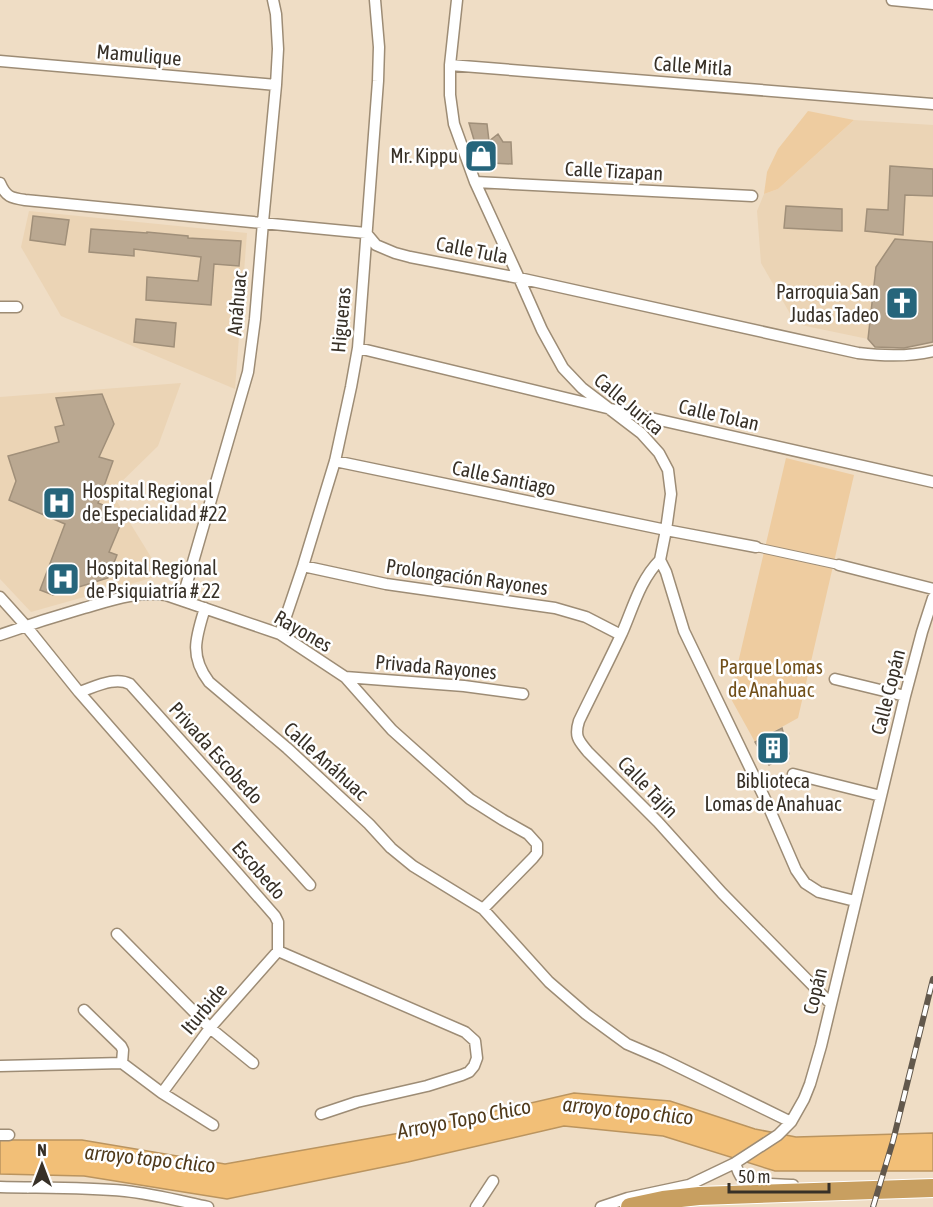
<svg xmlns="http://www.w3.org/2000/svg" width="933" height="1207" font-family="'Asap Condensed',sans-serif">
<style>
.built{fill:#ebd4b5}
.green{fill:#eecca0}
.water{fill:#f2bf77;stroke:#ba945f;stroke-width:1.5}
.building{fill:#baa891;stroke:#a08f79;stroke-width:1.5}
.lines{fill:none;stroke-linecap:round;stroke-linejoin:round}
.pedestrian-casing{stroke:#9d8c75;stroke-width:10}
.minor-casing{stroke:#9d8c75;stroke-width:13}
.trunk-casing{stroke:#fff;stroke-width:20}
.pedestrian{stroke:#fff;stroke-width:8}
.minor{stroke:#fff;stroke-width:10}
.trunk{stroke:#c89f60;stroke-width:18}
.rail-casing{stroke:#62584c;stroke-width:6}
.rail{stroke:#fff;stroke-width:4;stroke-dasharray:11;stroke-linecap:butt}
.labels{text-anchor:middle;stroke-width:5;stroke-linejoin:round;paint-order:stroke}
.street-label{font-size:20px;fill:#373027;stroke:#fff}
.poi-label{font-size:20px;fill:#373027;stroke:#fff;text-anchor:end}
.park-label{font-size:20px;fill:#714f19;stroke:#fff}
.water-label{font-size:21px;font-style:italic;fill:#503a1b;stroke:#fff}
</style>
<rect width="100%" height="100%" fill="#efddc5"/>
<path class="built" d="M854 120 933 125V242L895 239 876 267 868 339 796 324 761 263 757 211 764 194 778 189Z
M29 211 247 233 235 389 61 316 21 247Z
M181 383 158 446 111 492 162 575 31 612 0 579V397Z"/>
<path class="green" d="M808 111 854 120 778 189 764 194 767 172 778 149Z
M786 458 854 475 798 718 755 742 730 697Z"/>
<path class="water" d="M574 1093 670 1101 755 1129 796 1137 933 1133V1171H775L663 1136 564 1126 408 1162 227 1199 84 1176 0 1174V1140H82L225 1164 400 1133Z"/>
<path class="building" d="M469 123 487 124 489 141 498 134 503 142H511L512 164 491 163V152L473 153 477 150Z
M890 166 933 169V196L905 195 903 235 865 231 867 209 888 210Z
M786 206 842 209V231L784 228Z
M33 216 69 220 65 245 30 240Z
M91 229 147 233V232L188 236V238L241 241 239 266 214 264 211 305 146 300 147 277 198 281 201 257 134 249V256L89 252Z
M895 239 933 242V342L904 348 875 347 868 339 876 267Z
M136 319 176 323 174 347 134 342Z
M102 394 114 424 99 457 113 461 98 503 125 514 109 552 117 555 108 578 53 595 40 590 65 524 9 500 16 481 8 456 59 442 55 427 64 425 56 398Z
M782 728 789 754 769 765 755 742Z"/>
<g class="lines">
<g class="pedestrian-casing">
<path id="pedestrian" d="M756 547 839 565"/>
</g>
<g class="minor-casing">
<path id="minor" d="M457 0 450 65V95L454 124 475 182 519 278 542 330 563 368 582 388 641 433 659 453 668 470 671 494 666 530 660 560 666 572 684 631 766 801 796 870 805 883 819 892 855 901
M892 0 933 4
M0 61 276 85
M450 65 933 104
M475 182 752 196
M0 183C6 197 11 198 25 200L366 233 376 245 395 253 410 257 519 278 858 353C883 356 909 357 933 351
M0 307H17
M358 348 611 409 933 482
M335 461 666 530 756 547
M660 560C640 580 633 608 622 633 608 663 593 692 579 721 574 737 579 741 588 752L658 822 722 893 831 1004
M839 565 933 589
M303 566 386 584 555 608 586 617 621 635
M0 597 26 626 79 692 275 916 278 922V951
M182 600 248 372 255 319 263 222 276 85 278 49 276 14 273 0
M205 608C196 637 189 656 209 682L287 748 369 824 391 848 413 866 483 909 549 982 586 1014 627 1044 662 1059 791 1122
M280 634 303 566 335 461 351 387 358 348 378 81 379 47 375 0
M0 635C28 625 56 616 84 608 112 600 137 591 166 595L280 634 345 677 392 730 439 772 470 799 503 820 528 834 537 844V853L533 858 483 909
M345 677 464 686 523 694
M835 679 905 696
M79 692C95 687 115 676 130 684L310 885
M793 774 881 796
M117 934 210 1028 253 1063
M278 951 465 1032 475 1041 477 1058 474 1066 469 1072 462 1075 427 1086 357 1102 321 1114
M84 1010 121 1046 123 1050 122 1063
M122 1063 162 1093 213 1125
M0 1066 122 1063
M162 1093 210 1028 278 951
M0 1135H9
M735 1163C737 1168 739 1177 744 1180 752 1185 782 1184 793 1185
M0 1187C42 1188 84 1187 125 1191 153 1194 180 1201 208 1207
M476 1207 493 1181
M601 1207 628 1198 689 1185 735 1163 778 1135 791 1122 804 1099 810 1084 821 1046 905 696 922 632 933 598"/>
</g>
<g class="trunk-casing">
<path id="trunk" d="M630 1207 663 1200 699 1196 933 1188"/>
</g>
<use href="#pedestrian" class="pedestrian"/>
<use href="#minor" class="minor"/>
<use href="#trunk" class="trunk"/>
<g class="rail-casing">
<path id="rail" d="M873 1207 893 1141 933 979"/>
</g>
<use href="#rail" class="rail"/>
</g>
<defs>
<g id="shop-square" transform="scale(1.725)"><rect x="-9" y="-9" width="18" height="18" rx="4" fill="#26657b" stroke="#fff"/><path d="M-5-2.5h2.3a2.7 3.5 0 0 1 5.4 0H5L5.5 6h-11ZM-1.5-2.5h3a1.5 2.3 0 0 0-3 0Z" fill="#fff"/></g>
<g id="church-square" transform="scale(1.725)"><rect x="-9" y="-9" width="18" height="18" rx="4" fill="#26657b" stroke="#fff"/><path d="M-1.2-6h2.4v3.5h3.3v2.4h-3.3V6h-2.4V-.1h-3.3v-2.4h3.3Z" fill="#fff"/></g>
<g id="hospital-square" transform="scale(1.725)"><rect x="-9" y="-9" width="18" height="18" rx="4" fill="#26657b" stroke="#fff"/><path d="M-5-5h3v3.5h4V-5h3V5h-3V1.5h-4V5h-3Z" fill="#fff"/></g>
<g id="building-square" transform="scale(1.725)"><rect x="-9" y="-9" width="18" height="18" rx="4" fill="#26657b" stroke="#fff"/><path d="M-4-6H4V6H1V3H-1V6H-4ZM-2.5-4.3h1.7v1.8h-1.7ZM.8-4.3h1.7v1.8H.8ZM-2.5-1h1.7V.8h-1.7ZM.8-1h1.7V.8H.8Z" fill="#fff"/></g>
</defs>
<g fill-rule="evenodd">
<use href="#shop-square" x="481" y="156"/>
<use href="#church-square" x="902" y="303"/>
<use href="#hospital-square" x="59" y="503"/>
<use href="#hospital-square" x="63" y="579"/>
<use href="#building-square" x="773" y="748"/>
</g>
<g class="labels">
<g class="street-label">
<text transform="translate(139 55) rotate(5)" y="7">Mamulique</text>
<text transform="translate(693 66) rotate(4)" y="7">Calle Mitla</text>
<text transform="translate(614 171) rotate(3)" y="7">Calle Tizapan</text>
<text transform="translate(472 250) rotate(11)" y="7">Calle Tula</text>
<text transform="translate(237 303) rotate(-85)" y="7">Anáhuac</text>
<text transform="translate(341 320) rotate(-85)" y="7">Higueras</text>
<text transform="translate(629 404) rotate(40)" y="7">Calle Jurica</text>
<text transform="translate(719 415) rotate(13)" y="7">Calle Tolan</text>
<text transform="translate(504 478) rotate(12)" y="7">Calle Santiago</text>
<text transform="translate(467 577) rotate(8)" y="7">Prolongación Rayones</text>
<text transform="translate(303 631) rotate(30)" y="7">Rayones</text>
<text transform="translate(436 667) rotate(5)" y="7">Privada Rayones</text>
<text transform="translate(888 692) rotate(-76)" y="7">Calle Copán</text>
<text transform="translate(216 753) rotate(48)" y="7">Privada Escobedo</text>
<text transform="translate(326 761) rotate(42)" y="7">Calle Anáhuac</text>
<text transform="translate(648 787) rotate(46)" y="7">Calle Tajín</text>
<text transform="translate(259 870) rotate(49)" y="7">Escobedo</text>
<text transform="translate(815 991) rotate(-77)" y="7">Copán</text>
<text transform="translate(204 1009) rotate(-50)" y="7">Iturbide</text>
</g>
<g class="poi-label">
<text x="458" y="163">Mr. Kippu</text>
<text x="879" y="299">Parroquia San<tspan x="879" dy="23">Judas Tadeo</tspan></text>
<text x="82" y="498" text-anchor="start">Hospital Regional<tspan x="82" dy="23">de Especialidad #22</tspan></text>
<text x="86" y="575" text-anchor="start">Hospital Regional<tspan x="86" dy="23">de Psiquiatría # 22</tspan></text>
<text x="773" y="788" text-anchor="middle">Biblioteca<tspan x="773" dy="23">Lomas de Anahuac</tspan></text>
</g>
<g class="park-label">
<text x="771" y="674">Parque Lomas<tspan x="771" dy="23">de Anahuac</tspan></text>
</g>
<g class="water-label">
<text transform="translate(628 1111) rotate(6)" y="7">arroyo topo chico</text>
<text transform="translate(464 1119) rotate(-11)" y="7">Arroyo Topo Chico</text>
<text transform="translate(150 1159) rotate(6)" y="7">arroyo topo chico</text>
</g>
</g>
<g transform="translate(42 1165)" stroke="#ffffff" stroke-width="4.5" paint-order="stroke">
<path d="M0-4.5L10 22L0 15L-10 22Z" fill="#373027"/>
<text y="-9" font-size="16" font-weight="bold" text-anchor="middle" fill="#373027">N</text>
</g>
<path d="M729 1183v9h100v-9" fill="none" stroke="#373027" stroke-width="3"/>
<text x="738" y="1183" font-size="18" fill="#373027" stroke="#ffffff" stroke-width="4.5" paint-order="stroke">50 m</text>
</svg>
